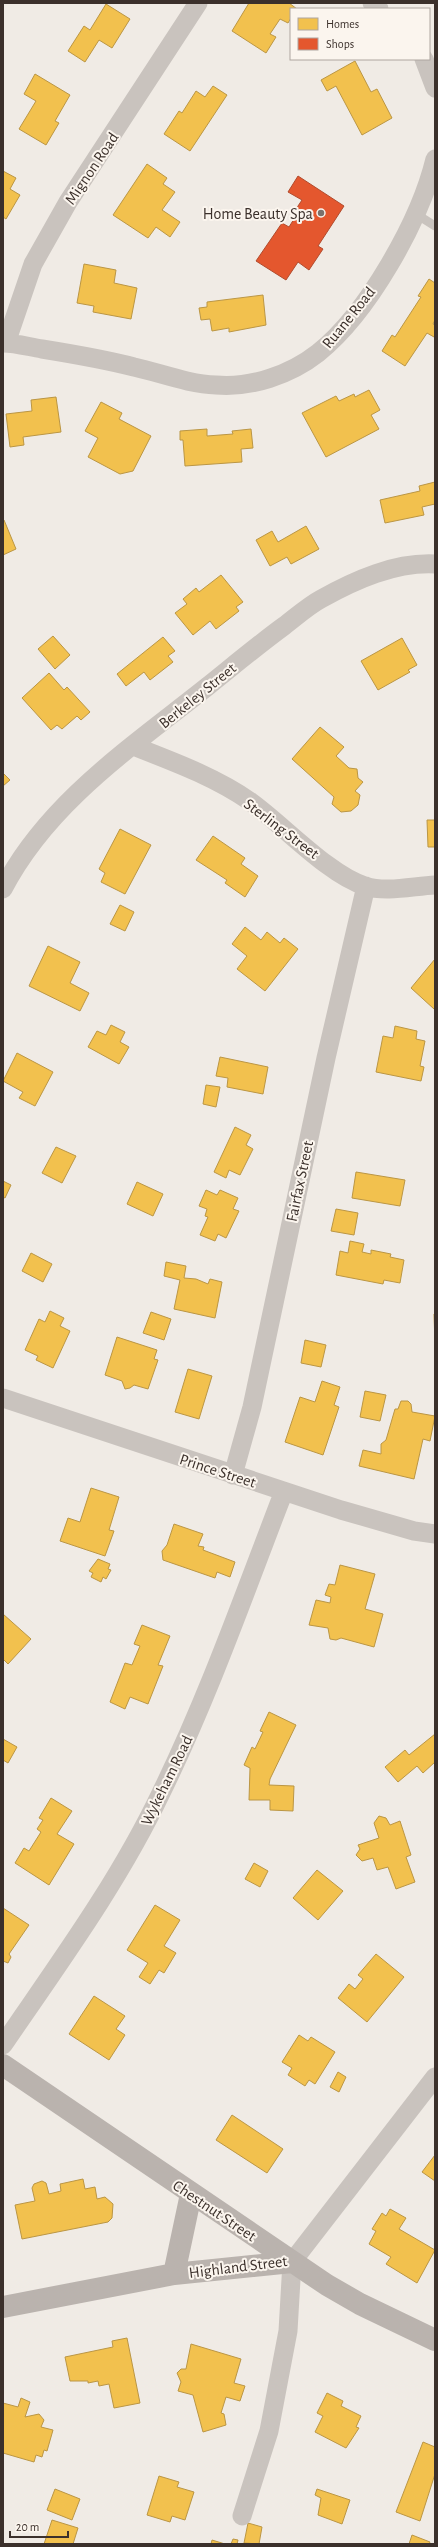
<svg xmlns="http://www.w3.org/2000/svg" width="438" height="2547" font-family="'Alegreya Sans',sans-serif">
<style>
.homes{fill:#f2c14e;stroke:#bb9644}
.shops{fill:#e4572e;stroke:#b14b2d}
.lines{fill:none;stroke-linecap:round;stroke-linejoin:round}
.lane{stroke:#c9c3be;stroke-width:9}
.street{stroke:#c9c3be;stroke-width:19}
.secondary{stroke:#bab3ae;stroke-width:22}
.poi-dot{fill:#7a716c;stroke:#fbf5ee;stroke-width:1.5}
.labels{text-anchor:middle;stroke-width:4;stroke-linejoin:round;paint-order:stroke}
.street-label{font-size:16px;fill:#3b302b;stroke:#fbf5ee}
.poi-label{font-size:16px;fill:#3b302b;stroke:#fbf5ee;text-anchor:end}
</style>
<rect width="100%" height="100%" fill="#f0ebe5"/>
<path class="homes" d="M249 3H289L297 9H291V18L288 23 280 19 270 34 276 37 266 53 232 31Z
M106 4 130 19 112 48 99 40 85 62 68 51 84 26 90 30Z
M355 61 371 92 377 89 392 118 362 135 336 86 327 91 321 80Z
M35 74 70 95 55 121 59 123 46 145 19 129 36 101 24 94Z
M213 86 227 95 190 151 164 134 179 111 182 113 196 91 205 97Z
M147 164 167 178 163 184 175 192 162 210 180 222 170 237 156 227 148 238 113 215Z
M3 171 16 178 10 189 20 195 6 219 3 217Z
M84 264 116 270 114 283 137 288 131 319 93 312 94 306 77 303Z
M429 279 435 283V320L433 324 435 325V335L434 337 427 333 405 366 382 351 392 335 395 337 421 297 418 296Z
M263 295 266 325 229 332V328L212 331 210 319 201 320 199 308 207 307V302Z
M369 390 380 410 371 415 379 429 326 457 302 413 336 396 339 401 354 394 355 397Z
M56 397 61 432 23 437 24 445 10 447 6 414 32 411 31 400Z
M101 402 122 413 119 419 151 436 133 471 120 474 88 457 98 438 85 431Z
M207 429V436L233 434 232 431 251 429 253 448 241 449 242 462 185 466 183 440H180V431Z
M435 482V504L422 507 424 515 385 523 380 500 420 491 419 486Z
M4 520 16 549 3 555V521Z
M306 526 319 549 291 564 287 557 270 566 256 540 272 531 278 542Z
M221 575 243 602 236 607 239 611 216 629 210 621 193 635 175 613 187 604 183 599 196 588 199 592Z
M53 636 70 655 55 669 38 649Z
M163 637 175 651 168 656 173 662 150 680 144 672 126 686 117 674Z
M402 638 417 665 408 670 410 672 378 690 361 661Z
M49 673 64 690 67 687 90 712 81 720 77 716 62 729 57 725 51 730 22 698Z
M320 727 344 747 336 756 349 768 357 769 358 778 363 782 355 791 360 795 358 805 351 811 341 812 332 804 334 797 292 759Z
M3 773 10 780 3 786Z
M427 820H435V847H428Z
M120 829 151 845 125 894 101 882 105 873 99 869Z
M213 836 245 858 241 864 258 876 245 897 225 883 227 880 196 860Z
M120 905 134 912 125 931 110 924Z
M245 927 261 940 267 932 280 943 284 938 298 949 265 991 237 969 247 956 232 944Z
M48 946 80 962 70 983 89 993 80 1011 29 986Z
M435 959V1008L434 1009 411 988Z
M111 1025 125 1032 120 1042 129 1047 119 1064 88 1047 97 1031 106 1035Z
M395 1026 417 1031 416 1039 425 1041 420 1066 424 1067 421 1081 376 1072 383 1036 393 1038Z
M17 1053 53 1072 35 1106 19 1098 23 1092 3 1081Z
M220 1057 268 1067 263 1094 227 1087 228 1078 216 1076Z
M206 1085 220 1087 216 1107 203 1104Z
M235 1127 251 1135 246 1145 253 1149 240 1175 229 1170 226 1178 214 1172Z
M56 1147 76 1156 62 1183 42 1173Z
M356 1172 405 1180 400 1206 352 1198Z
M3 1181 11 1185 5 1198 3 1197Z
M137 1182 163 1194 153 1216 127 1204Z
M206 1190 217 1195 220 1190 238 1198 233 1209 239 1211 226 1238 218 1234 215 1241 200 1235 208 1217 205 1216 207 1209 199 1206Z
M336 1209 358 1213 354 1235 331 1231Z
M350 1241 364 1244 362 1252 371 1254V1250L391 1254 390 1257 404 1260 400 1283 384 1280 383 1284 336 1275 340 1251 348 1253Z
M31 1253 52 1264 43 1282 22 1271Z
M166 1262 186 1266 184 1278 196 1279 208 1284 210 1279 222 1282 215 1318 174 1309 180 1280 164 1276Z
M50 1311 64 1318 60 1326 70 1331 53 1368 36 1360 38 1356 25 1350 39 1319 45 1322Z
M151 1312 171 1319 164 1340 143 1333Z
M434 1314H435V1344Z
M117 1337 157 1350 154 1359 158 1360 148 1389 134 1385 130 1388 125 1389 122 1381 105 1375Z
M305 1340 326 1345 321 1367 301 1363Z
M188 1369 212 1376 199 1419 175 1412Z
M322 1381 340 1387 334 1405 339 1407 323 1455 285 1442 300 1397 315 1402Z
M365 1391 386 1395 380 1421 360 1417Z
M401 1401H408L411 1404 412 1412 435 1416 430 1441 423 1439 414 1479 359 1466 363 1450 381 1454V1444L386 1440 395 1409H398Z
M91 1488 119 1497 109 1530 114 1531 105 1556 60 1541 68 1518 80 1522Z
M174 1524 203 1534 198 1546 204 1547 203 1550 235 1562 230 1577 217 1572 215 1578 163 1560 162 1551 167 1545Z
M98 1559 110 1564 108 1569 111 1570 106 1579 103 1577 101 1582 91 1577 93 1573 89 1571Z
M340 1565 375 1574 365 1609 383 1614 374 1647 341 1638 336 1640 330 1639 328 1628 309 1625 316 1600 330 1603 331 1597 325 1595 329 1584 335 1585Z
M3 1614 31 1639 8 1664 3 1659Z
M142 1625 170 1636 158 1665 163 1666 148 1704 130 1697 125 1709 110 1702 125 1663 132 1665 140 1646 134 1644Z
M269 1712 296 1725 270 1779 269 1785 294 1786 293 1811 270 1810V1800H249L250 1768 244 1765 252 1747 255 1749 263 1732 260 1731Z
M435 1734V1762L423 1773 417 1766 398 1782 385 1767 405 1750 409 1755Z
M3 1739 17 1747 8 1763 3 1760Z
M51 1798 72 1811 57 1834 74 1844 49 1885 15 1863 24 1848 29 1851 41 1832 37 1829 43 1820 39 1818Z
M379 1816 386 1818 390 1825 400 1821 411 1855 406 1857 415 1882 396 1889 388 1867 377 1870 373 1858 362 1861 356 1855 360 1849 358 1845 379 1838 374 1823Z
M254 1863 268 1871 260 1887 245 1879Z
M317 1870 343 1891 318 1920 293 1898Z
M155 1905 180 1920 164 1946 176 1953 164 1973 159 1970 150 1984 139 1977 148 1963 127 1950Z
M3 1908 29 1925 9 1954 11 1957 8 1963 3 1961Z
M376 1954 404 1977 367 2022 338 1998 349 1984 355 1989 363 1979 358 1975Z
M94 1996 125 2016 116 2029 125 2035 109 2060 69 2034Z
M299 2035 308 2041 311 2037 335 2052 315 2084 309 2080 305 2086 288 2075 292 2068 282 2062Z
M338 2072 346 2077 339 2092 330 2087Z
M232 2115 283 2149 267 2173 216 2140Z
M435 2155V2181L422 2172Z
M83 2179 85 2189 95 2187 97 2199 105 2197 113 2204 112 2218 108 2222 22 2239 15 2205 35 2201 32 2188 34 2184 42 2181 46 2183 49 2194 61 2191 60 2184Z
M390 2209 406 2218 399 2229 435 2250 417 2283 386 2264 391 2257 369 2244 376 2231 372 2229 382 2213 386 2216Z
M127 2338 140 2403 114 2408 109 2384 99 2386 98 2381 88 2383V2381H70L65 2357 113 2347 112 2341Z
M191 2344 241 2359 234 2383 245 2386 240 2401 226 2397 221 2413 224 2414 226 2425 203 2432 193 2395 178 2391 181 2382 177 2373 181 2369H186Z
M327 2393 343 2401 341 2406 361 2416 356 2427 359 2428 346 2448 315 2432 323 2416 317 2413Z
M21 2398 30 2402 25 2417 39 2414 44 2420 41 2427 53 2430 47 2451 44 2450 42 2457 36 2455 34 2462 3 2453V2403L18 2407Z
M423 2442 435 2447V2474L420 2521 396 2512Z
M159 2476 179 2482 177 2487 194 2492 185 2520 172 2516 170 2522 147 2515Z
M55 2489 80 2499 72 2520 47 2510Z
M317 2489 350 2500 342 2524 318 2515 321 2498 315 2495Z
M52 2520 78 2528 73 2544H44Z
M248 2523 262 2527 259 2544 244 2543Z
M412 2535 430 2542 429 2544H409Z
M233 2539 238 2540 237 2544H231Z
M212 2540 225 2544H211Z"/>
<path class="shops" d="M298 176 344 206 318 246 323 249 309 270 298 262 286 280 256 261 282 223 289 227 299 211 296 209 302 200 288 192Z"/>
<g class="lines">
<path class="lane" d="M416 214 435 226"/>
<path class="street" d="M372 3 379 9
M424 59 435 88
M3 343C16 343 29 347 42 349 73 354 103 359 134 367 161 373 188 384 216 385 251 388 290 375 318 353 368 313 420 221 435 159
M6 343 33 264 68 202 198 3
M133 746C174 762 215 777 251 802 283 825 329 875 365 886 386 893 413 886 435 885
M3 889C48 802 133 746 208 686 233 666 258 645 284 626 296 617 308 606 321 599 355 580 395 562 435 564
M3 1398 341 1510 414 1531 435 1534
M233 1475 252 1407 326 1058 366 886
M3 2045C59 1963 118 1883 161 1793 209 1695 245 1592 284 1491
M242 2516 269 2431 288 2331 292 2262 435 2077"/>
<path class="secondary" d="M3 2065 327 2285 360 2304 435 2340
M174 2274 191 2194
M3 2307 174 2274 292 2262"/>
</g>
<circle class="poi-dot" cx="321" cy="213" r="4"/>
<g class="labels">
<g class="street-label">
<text transform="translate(91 168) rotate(-56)" y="6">Mignon Road</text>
<text transform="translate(348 317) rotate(-51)" y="6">Ruane Road</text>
<text transform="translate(197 695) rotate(-39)" y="6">Berkeley Street</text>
<text transform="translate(282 828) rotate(37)" y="6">Sterling Street</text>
<text transform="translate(299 1181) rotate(-78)" y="6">Fairfax Street</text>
<text transform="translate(218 1470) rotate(18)" y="6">Prince Street</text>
<text transform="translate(166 1780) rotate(-64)" y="6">Wykeham Road</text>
<text transform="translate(215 2210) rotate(34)" y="6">Chestnut Street</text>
<text transform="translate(238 2266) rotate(-7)" y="6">Highland Street</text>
</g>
<g class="poi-label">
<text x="313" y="219">Home Beauty Spa</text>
</g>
</g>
<rect width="438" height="2547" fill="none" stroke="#3b302b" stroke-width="8"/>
<rect x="290" y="8" width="140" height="52" fill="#fbf5ee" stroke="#aea6a0"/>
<rect x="298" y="18" width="20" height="12" fill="#f2c14e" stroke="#aea6a0"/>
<text x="326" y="28" font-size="12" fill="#3b302b">Homes</text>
<rect x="298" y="38" width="20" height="12" fill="#e4572e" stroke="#aea6a0"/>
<text x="326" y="48" font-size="12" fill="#3b302b">Shops</text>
<path d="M10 2531v6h58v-6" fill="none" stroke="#3b302b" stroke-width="2"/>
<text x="16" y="2531" font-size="12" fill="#3b302b" stroke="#fbf5ee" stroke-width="3" paint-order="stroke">20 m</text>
</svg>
